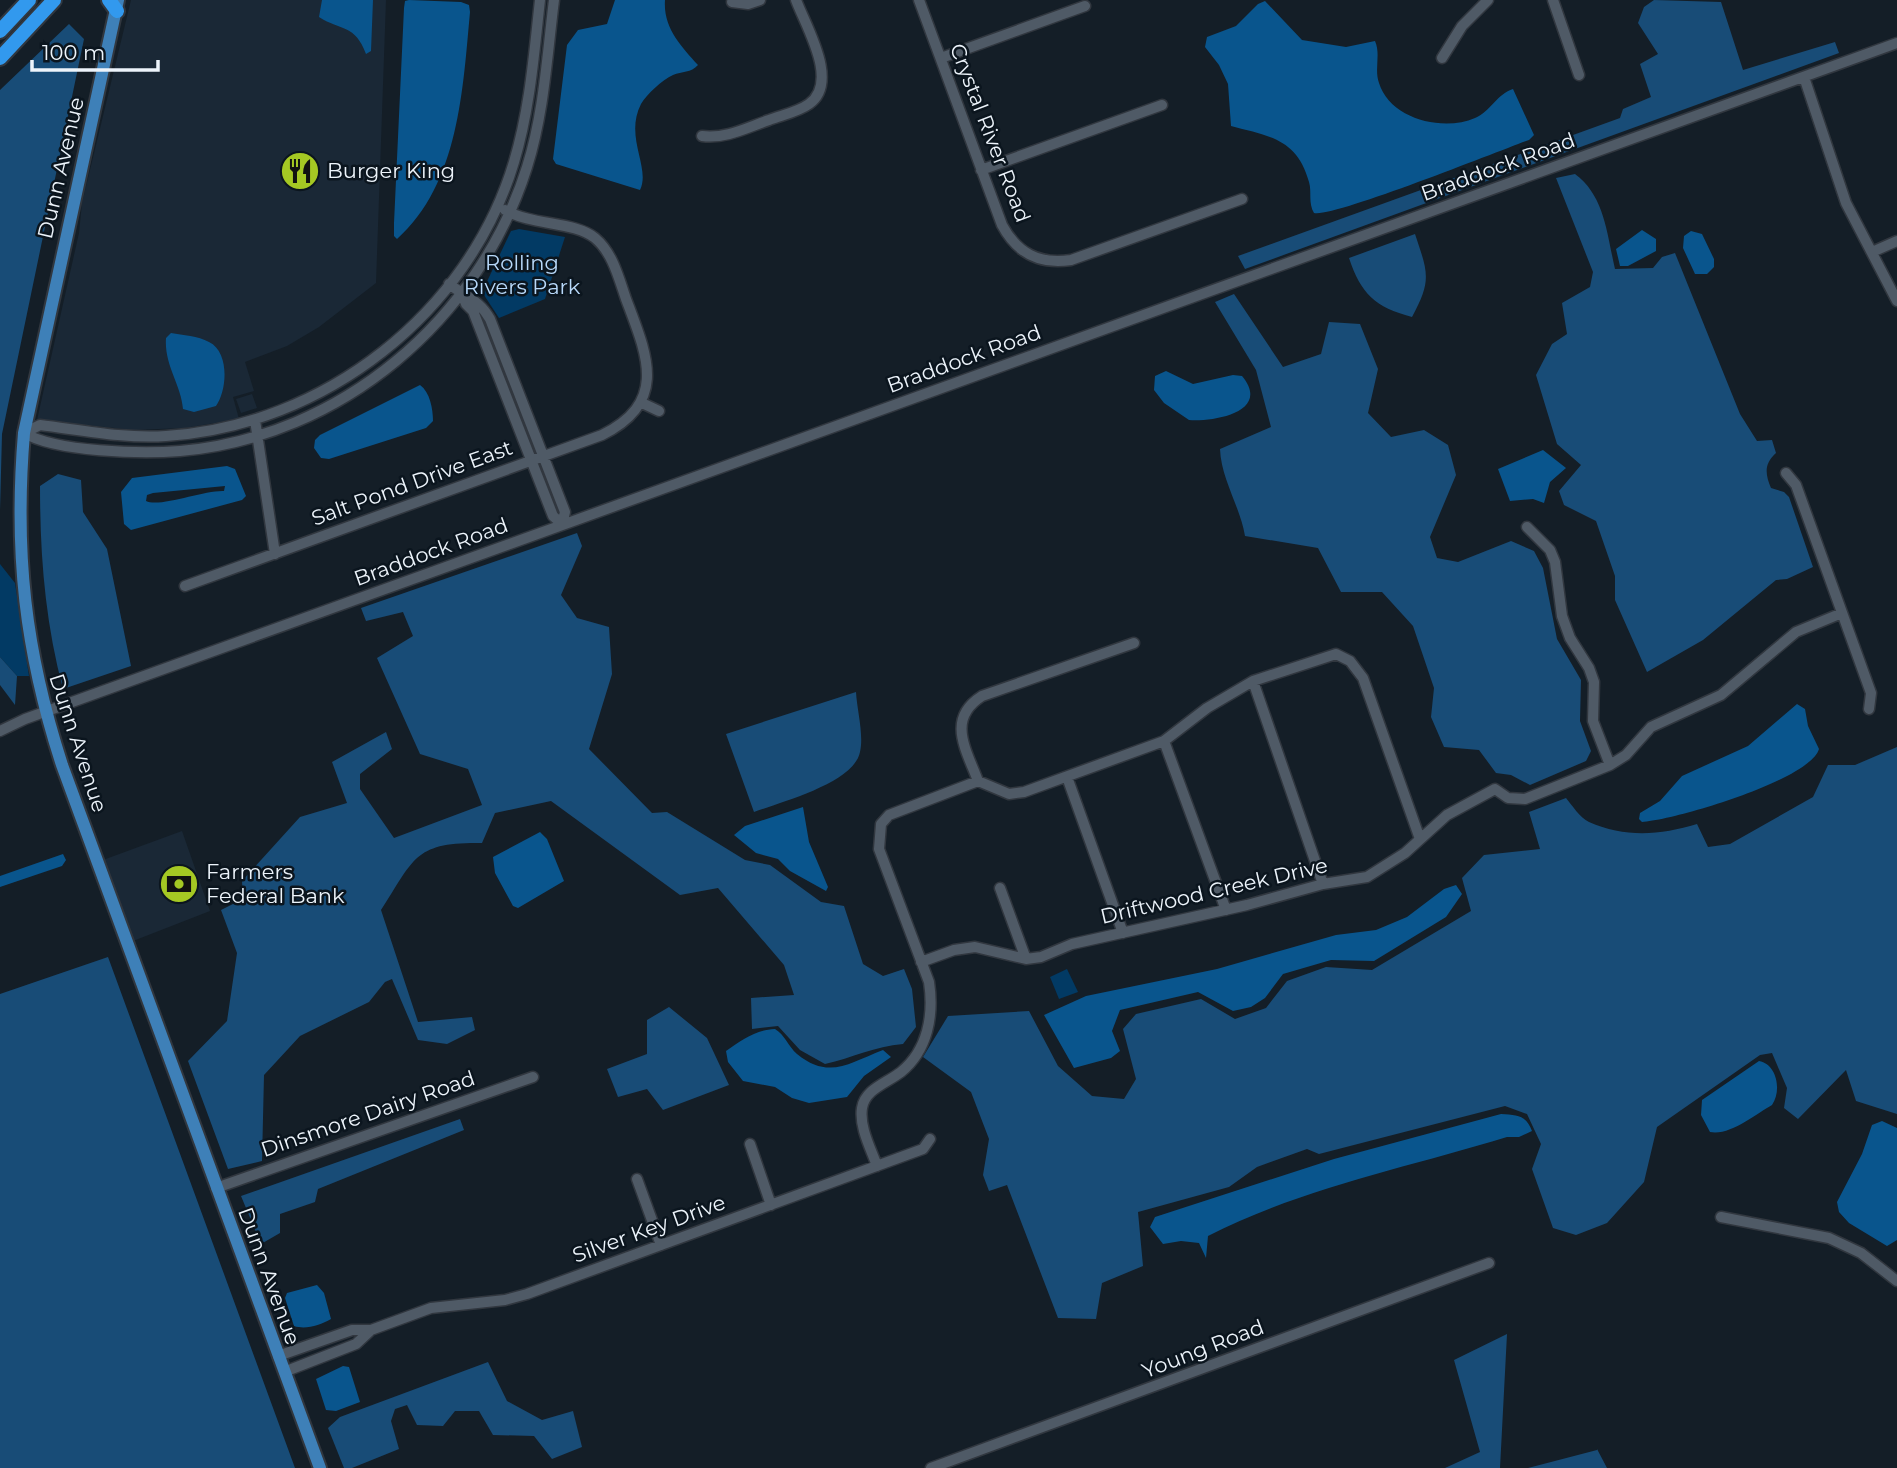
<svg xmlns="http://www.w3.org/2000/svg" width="1897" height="1468" font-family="Montserrat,sans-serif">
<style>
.built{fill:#1a2836}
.green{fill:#023a64}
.forest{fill:#184c77}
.water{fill:#09558d;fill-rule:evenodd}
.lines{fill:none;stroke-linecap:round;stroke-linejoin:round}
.minor-casing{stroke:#31373f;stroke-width:13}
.major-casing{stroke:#31373f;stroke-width:16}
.highway-casing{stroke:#31373f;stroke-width:18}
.minor{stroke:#4f5a66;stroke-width:10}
.major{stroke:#3e80b8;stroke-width:12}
.highway{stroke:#3299ee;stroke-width:14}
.labels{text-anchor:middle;stroke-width:5;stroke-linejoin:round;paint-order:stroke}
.street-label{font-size:21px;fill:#edf4fb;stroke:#0b151e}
.poi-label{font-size:21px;fill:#edf4fb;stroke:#0b151e;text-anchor:start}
.park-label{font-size:21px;fill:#b8d9fa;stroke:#0b151e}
</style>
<rect width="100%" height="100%" fill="#141e27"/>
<path class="built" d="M131 0H386L376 283 319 327 287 346 245 362 254 391 233 397 239 419 185 428 134 430 37 420 79 233 82 203Z
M252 394 257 408 241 413 236 399Z
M182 831 210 911 133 941 103 860Z"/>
<path class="green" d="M519 229 565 237 545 299 499 318 482 292 511 231Z
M0 564 15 583 29 676H17L0 657Z
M1067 969 1078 992 1059 999 1050 977Z"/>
<path class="forest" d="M1654 0 1721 2 1743 70 1835 42 1839 53 1245 269 1238 256 1620 118 1623 109 1651 97 1640 64 1658 54 1638 23 1644 7Z
M69 24 84 39 2 434 0 510V90Z
M1575 174C1605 196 1607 235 1615 269L1653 268 1662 257 1675 253 1740 414 1757 441 1772 440 1776 453C1764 464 1765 474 1771 488L1784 492 1789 497 1813 567 1787 579 1776 580 1703 640 1647 672 1615 600V576L1596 521 1564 505 1559 491 1581 465 1557 444 1536 375 1552 344 1567 334 1562 303 1590 287 1593 272 1556 178Z
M1415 234C1428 273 1432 280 1412 317 1375 307 1361 294 1349 258Z
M1234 294 1283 367 1321 354 1329 322 1360 324 1378 369 1368 413 1391 437 1424 430 1448 445 1456 475 1430 537 1437 558 1458 562 1511 541 1534 551 1543 568 1557 639 1581 680 1580 721 1591 751 1586 761 1530 785 1511 775 1496 773 1479 750 1444 747 1431 717 1434 688 1413 626 1382 592H1341L1318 548 1245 536C1240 506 1221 479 1220 449L1271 427 1256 370 1215 302Z
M58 474 81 480 83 512 107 549 131 666 63 689C45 621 40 556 40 486Z
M577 533 582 546 561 595 577 618 609 627 612 674 589 749 652 813 667 812 745 860 770 865 821 902 844 906 863 964 883 976 904 969 912 989 916 1027 903 1044C875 1046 852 1058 825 1064L800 1050 778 1026 752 1029 751 998 794 995 784 965 718 888 680 895 551 801 495 813 482 843C414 842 415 858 381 910L418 1022 472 1017 475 1030 447 1044 418 1040 392 979 385 982 369 1002 300 1036 264 1075 262 1161 228 1169 188 1061 227 1021 237 953 221 910 243 899 242 881 300 817 347 803 332 762 386 732 392 749 360 774V789L394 838 482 805 468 769 420 754 377 658 413 636 403 612 366 621 361 608Z
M0 657 17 676 15 705 0 685Z
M856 692C857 710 864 735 860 752 854 783 781 802 754 812L726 734Z
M1897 747V1114L1856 1101 1846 1070 1798 1119 1784 1108 1787 1088 1772 1053 1760 1055 1657 1127 1644 1182 1607 1223 1576 1235 1553 1228 1532 1169 1541 1144 1527 1114 1505 1106 1319 1154 1307 1149 1257 1167 1229 1187 1138 1212 1143 1266 1102 1283 1096 1319 1058 1318 1007 1185 989 1191 983 1175 989 1139 971 1092 923 1057 948 1016 1029 1011 1058 1066 1092 1096 1124 1099 1136 1079 1123 1029 1136 1014 1201 999 1235 1019 1266 1008 1287 981 1326 967 1372 970 1471 911 1462 878 1484 855 1540 849 1529 812 1566 798C1572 805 1580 818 1589 822 1625 838 1661 835 1697 824L1708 847 1730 844 1813 797 1828 765H1855Z
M108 957 295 1468H296H0V994Z
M669 1007 707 1038 729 1085 663 1110 647 1089 618 1097 607 1069 647 1054V1020Z
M460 1119 464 1130 318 1189 315 1202 280 1214V1233L261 1244 241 1196Z
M1507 1334 1500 1468H1445L1480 1452 1454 1360Z
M488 1362 507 1401 542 1420 573 1411 582 1447 552 1459 534 1436 493 1435 479 1411H455L443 1426 417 1425 407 1405 395 1409 391 1421 399 1449 352 1468H344L328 1428 340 1417Z
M1597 1449 1607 1468H1528L1597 1450Z"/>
<path class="water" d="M322 0H373L371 51 366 54C355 24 341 31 319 17Z
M409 0 461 2 469 5 470 12C463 88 459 184 397 239L394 236V223L404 8 405 1Z
M615 0H665C663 28 681 46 698 65 691 73 682 71 673 75 662 80 647 94 641 104 624 137 651 168 640 190L556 164 553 159 567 45 578 30 607 24Z
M1265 1 1302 40 1346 47 1375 41C1381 54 1374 69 1379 83 1390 119 1443 132 1475 118 1490 112 1498 93 1513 89L1534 135 1529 140C1499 151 1330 219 1314 213 1308 203 1312 192 1309 182 1297 138 1268 136 1231 126L1228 84 1219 65 1205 47 1207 37 1236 26 1258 4Z
M1642 230 1656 239V251L1628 266H1620L1616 249Z
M1691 231 1702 234 1714 259V267L1707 274H1695L1683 248 1684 236Z
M171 333C183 335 198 336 209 342 230 352 227 391 216 406L194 412 183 409C181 384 164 365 166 338Z
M1166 371 1193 384 1233 375 1242 376C1272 412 1213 422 1189 420L1164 403 1154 390 1155 376Z
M420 385C430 392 433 409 433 421L426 428 329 459 321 458 314 448 315 440 320 435Z
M1543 450 1566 468 1550 482 1544 503 1533 499 1510 501 1498 469Z
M227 466 235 469 246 496 242 500 131 530 124 524 121 492 132 478ZM225 486 224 491C204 490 159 508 146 501L147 495 153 493Z
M1797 704 1805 709 1808 726 1819 749C1810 780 1675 820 1642 822L1639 819 1640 813 1660 801 1682 776 1748 746Z
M803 807 809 842 828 887 826 891 790 871 778 859 756 853 734 835 745 826Z
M540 832 547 839 564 881 518 908 513 906 495 873 493 857Z
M63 854 66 860 62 866 0 887V876Z
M1456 885 1462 894 1446 917 1374 961 1331 960 1283 974 1265 998 1251 1007 1233 1011 1198 992 1120 1010 1112 1031 1120 1051 1111 1058 1074 1068 1044 1015 1086 996 1217 969 1336 935 1376 930 1407 917 1444 889Z
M775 1029C785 1035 788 1046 797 1054 829 1080 849 1063 883 1050L891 1057 864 1076 847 1097 809 1103 792 1098 775 1087 743 1081 728 1062 726 1051C742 1040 755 1030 775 1029Z
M1759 1061C1777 1064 1782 1091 1772 1105 1756 1114 1730 1136 1710 1132L1701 1115 1702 1100Z
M1501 1114C1517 1115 1526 1115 1532 1131L1519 1137H1507C1406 1168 1302 1188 1208 1236L1206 1258 1199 1243 1181 1241 1163 1244 1150 1227 1155 1217 1334 1159Z
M1882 1121 1897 1128V1240L1887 1246 1849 1223 1839 1212 1837 1202 1862 1154 1872 1125Z
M317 1285 324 1293 331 1319C320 1325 306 1330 294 1326L285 1298 287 1293Z
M343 1366 349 1367 360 1402 336 1411 326 1410 316 1379Z"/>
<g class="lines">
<g class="minor-casing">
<path id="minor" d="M919 0 1002 225C1017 253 1039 265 1071 260L1242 199
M1553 0 1579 75
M732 2 748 4 760 0
M941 58 1085 6
M1442 58 1462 26 1488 0
M1804 77 1846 203 1897 301
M702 136C726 139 746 128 769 120 782 115 798 112 809 104 840 82 806 27 796 0
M981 170 1162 105
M1872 252 1897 241
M449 284C466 297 479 300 490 319L565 512 562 524
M462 294 466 304 473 311 553 516 562 524
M642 403 659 411
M255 420 275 554
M24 433C56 452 142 454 180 451 341 437 479 320 527 167 544 113 547 56 554 0
M24 433 40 425C81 430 125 439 166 436 324 426 469 313 514 162 530 109 534 54 540 0
M1786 473 1796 485 1871 693 1869 709
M1527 527 1550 550 1555 562 1562 616 1570 638 1589 668 1594 682 1593 721 1610 765
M185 586 602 435C669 402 647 355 626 299 619 279 613 253 595 238 574 221 533 226 505 210
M1253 681 1323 884
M0 731 25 719 1897 43
M1164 741 1226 910
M1067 777 1123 933
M978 781C966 749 946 719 982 696L1134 643
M1000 888 1026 959
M921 962 954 950 975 947 1026 959 1041 957 1072 944 1247 905 1323 884 1367 877 1405 853 1447 815 1495 789 1508 798 1525 799 1610 765 1626 755 1651 727 1721 695 1796 632 1842 613
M750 1144 771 1205
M877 1166C871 1149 859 1127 862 1108 865 1089 887 1083 901 1072 928 1050 934 1015 929 982L879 849 881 824 889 815 978 781 1009 794 1024 792 1164 741 1207 708 1253 681 1336 654 1350 661 1363 678 1420 839
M637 1179 661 1245
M216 1188 533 1077
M1721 1217 1829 1238 1861 1253 1897 1281
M278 1356 352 1330H371L431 1308 505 1300 527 1294 923 1149 930 1139
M284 1372 356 1344 371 1330
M931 1468 1489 1263"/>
</g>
<g class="major-casing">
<path id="major" d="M118 0 24 433C14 553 25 651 62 765L320 1468"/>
</g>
<g class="highway-casing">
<path id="highway" d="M109 0 117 11
M0 31 29 0
M0 58 54 0"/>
</g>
<use href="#minor" class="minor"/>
<use href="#major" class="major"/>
<use href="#highway" class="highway"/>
</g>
<defs>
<g id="restaurant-disc" transform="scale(2.0125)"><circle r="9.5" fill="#a5c823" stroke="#0b151e"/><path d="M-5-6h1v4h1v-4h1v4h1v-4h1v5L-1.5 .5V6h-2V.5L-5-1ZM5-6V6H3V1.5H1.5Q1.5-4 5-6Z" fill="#111"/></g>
<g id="bank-disc" transform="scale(2.0125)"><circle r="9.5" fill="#a5c823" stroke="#0b151e"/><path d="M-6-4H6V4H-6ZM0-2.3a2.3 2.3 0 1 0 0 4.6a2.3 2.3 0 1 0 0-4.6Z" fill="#111"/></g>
</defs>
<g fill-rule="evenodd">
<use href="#restaurant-disc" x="300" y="171"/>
<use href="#bank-disc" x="179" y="884"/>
</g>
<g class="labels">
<g class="street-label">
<text transform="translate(990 133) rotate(69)" y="7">Crystal River Road</text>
<text transform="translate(1498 167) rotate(-20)" y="7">Braddock Road</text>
<text transform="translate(61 168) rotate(-77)" y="7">Dunn Avenue</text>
<text transform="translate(964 359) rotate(-20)" y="7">Braddock Road</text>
<text transform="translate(412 483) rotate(-20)" y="7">Salt Pond Drive East</text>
<text transform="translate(431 552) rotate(-20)" y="7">Braddock Road</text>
<text transform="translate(78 743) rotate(72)" y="7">Dunn Avenue</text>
<text transform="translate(1214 891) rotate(-13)" y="7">Driftwood Creek Drive</text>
<text transform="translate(368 1114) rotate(-19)" y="7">Dinsmore Dairy Road</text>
<text transform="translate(649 1229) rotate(-20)" y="7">Silver Key Drive</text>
<text transform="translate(269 1276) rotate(70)" y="7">Dunn Avenue</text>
<text transform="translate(1203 1349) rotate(-21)" y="7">Young Road</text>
</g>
<g class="poi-label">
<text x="327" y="178">Burger King</text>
<text x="206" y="879">Farmers<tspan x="206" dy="24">Federal Bank</tspan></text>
</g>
<g class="park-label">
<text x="522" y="270">Rolling<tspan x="522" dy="24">Rivers Park</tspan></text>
</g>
</g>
<path d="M32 60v10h126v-10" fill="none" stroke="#edf4fb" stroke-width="3.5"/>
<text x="42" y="60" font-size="21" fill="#edf4fb" stroke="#0b151e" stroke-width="5" paint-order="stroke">100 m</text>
</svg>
